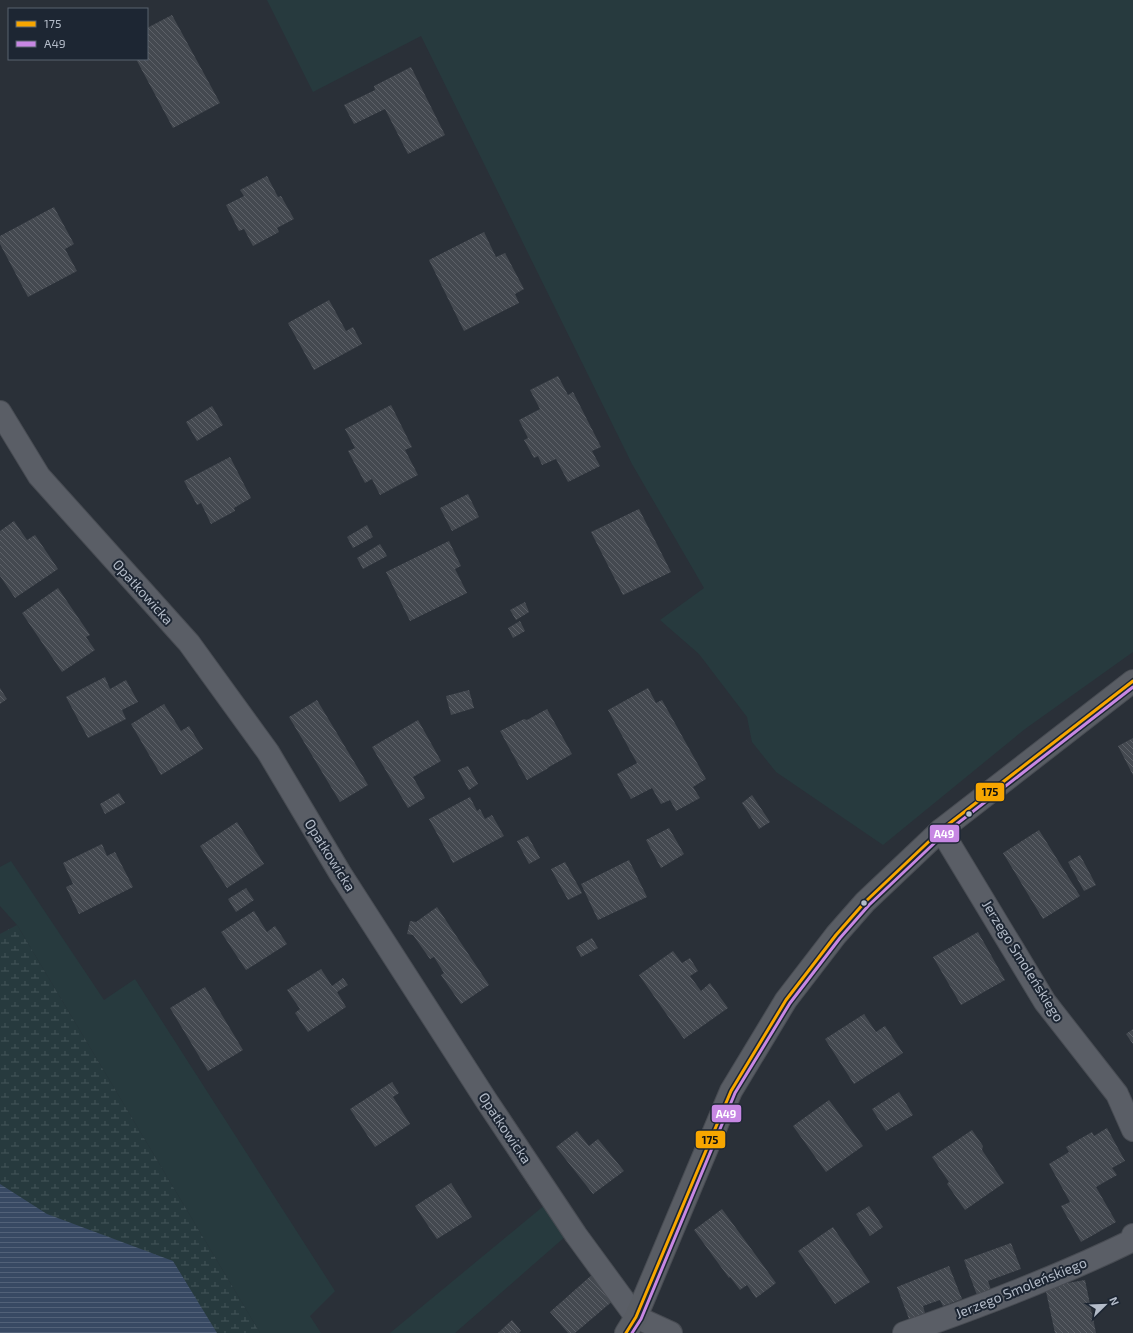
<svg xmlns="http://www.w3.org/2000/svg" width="1133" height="1333" font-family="'Exo 2',sans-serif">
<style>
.green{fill:#273a3e}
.wetland{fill:url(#wetland-marsh)}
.water{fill:url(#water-rules)}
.building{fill:url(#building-back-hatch)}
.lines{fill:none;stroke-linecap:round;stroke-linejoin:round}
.street-casing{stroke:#484c53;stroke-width:24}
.secondary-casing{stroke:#484c53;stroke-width:24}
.street{stroke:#5a5e66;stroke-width:22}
.secondary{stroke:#595d64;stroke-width:22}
.bus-1-casing{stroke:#1d2633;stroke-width:6}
.bus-2-casing{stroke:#1d2633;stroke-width:6}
.bus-1{stroke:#f7a600;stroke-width:3}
.bus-2{stroke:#c787e3;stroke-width:3}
.bus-dot{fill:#b4bcc9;stroke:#1d2633;stroke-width:1.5}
.labels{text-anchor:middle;stroke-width:4;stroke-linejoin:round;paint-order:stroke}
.street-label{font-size:14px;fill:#b4bcc9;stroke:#1d2633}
.line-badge{stroke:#1d2633;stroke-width:1.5}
.badge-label{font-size:11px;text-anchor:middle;font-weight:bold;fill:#fff}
.pale-badge-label{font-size:11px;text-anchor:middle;font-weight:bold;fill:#111}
</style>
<defs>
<pattern id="wetland-marsh" width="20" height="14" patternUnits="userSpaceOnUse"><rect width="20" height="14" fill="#273a3e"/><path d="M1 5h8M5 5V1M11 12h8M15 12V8" fill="none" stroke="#445559"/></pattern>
<pattern id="water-rules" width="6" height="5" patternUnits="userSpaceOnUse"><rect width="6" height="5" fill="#384963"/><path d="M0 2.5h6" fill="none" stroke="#526178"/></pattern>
<pattern id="building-back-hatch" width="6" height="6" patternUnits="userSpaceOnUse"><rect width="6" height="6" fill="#444950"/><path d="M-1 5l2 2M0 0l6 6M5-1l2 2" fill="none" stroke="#5d6168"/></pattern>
</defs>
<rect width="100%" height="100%" fill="#2a3038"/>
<path class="green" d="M267 0H1133V652L1025 729 883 845 776 772 752 742 747 717 699 654 660 620 704 588 632 464 421 36 313 92Z
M11 861 104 1000 135 979 335 1291 310 1316 321 1333H260L17 925 0 906V867Z
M546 1204 566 1236 455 1333H390Z"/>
<path class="wetland" d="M17 925 260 1333H0V934Z"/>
<path class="water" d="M0 1184 47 1214 173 1261 217 1333H0Z"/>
<path class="building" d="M172 15 220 103 173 128 136 59H147V28Z
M411 67 445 135 408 154 385 109 354 124 344 105 375 90 374 86Z
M267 176 278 197 281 196 294 219 277 228 279 232 253 246 244 229 239 231 226 205 244 196 240 190Z
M54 207 74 244 65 249 77 271 28 297 0 244V236Z
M484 232 496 257 505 253 524 289 515 294 519 303 464 331 429 260Z
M329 300 346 331 353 327 362 344 314 370 288 323Z
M558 376 568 395 573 392 601 447 592 451 600 466 568 482 556 459 542 465 538 456 534 458 524 440 528 438 519 420 540 409 530 390Z
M391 405 412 447 405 450 418 475 380 495 372 479 365 483 348 451 355 448 345 429Z
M212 406 223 425 197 441 186 422Z
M230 457 251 498 234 508 235 511 211 524 201 503 197 505 184 481Z
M468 494 479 517 452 531 440 508Z
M639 509 671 572 623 595 591 532Z
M14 521 27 540 35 535 58 569 15 598 0 576V531Z
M367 525 373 537 353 548 347 537Z
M449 541 461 566 455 569 467 593 410 621 386 572Z
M380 544 387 556 363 569 357 558Z
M58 588 90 635 86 637 95 650 62 672 22 613Z
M525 602 529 612 516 620 510 610Z
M520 621 525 631 513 638 508 628Z
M105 677 110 689 126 680 138 702 122 710 126 719 88 738 66 697Z
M0 688 7 699 0 704Z
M648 688 656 703 662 700 706 779 693 787 700 798 676 811 670 800 661 804 652 788 631 799 617 774 637 763 608 710Z
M469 690 474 708 451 715 446 696Z
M317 700 368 785 340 802 289 717Z
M164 704 181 731 189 726 203 749 161 775 131 724Z
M547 709 572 754 549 767 547 769 527 780 500 731 524 719 527 720Z
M418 720 441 761 413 777 425 798 408 808 372 747Z
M1133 738V775L1118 746Z
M468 766 478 784 469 790 458 770Z
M119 793 125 803 105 814 100 804Z
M752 795 770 822 759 829 742 803Z
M470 797 477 811 480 809 485 819 492 815 504 836 453 863 429 819Z
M237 822 264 864 227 888 200 846Z
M669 828 684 854 661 868 646 840Z
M1039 830 1080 896 1043 919 1003 853Z
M528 836 540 858 529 864 517 841Z
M102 844 107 856 115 852 133 887 79 914 66 887 73 884 63 863Z
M1080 855 1096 885 1084 891 1068 862Z
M629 860 647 897 598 920 581 884Z
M565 862 582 893 568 900 551 869Z
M246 888 254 900 236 912 228 899Z
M437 907 489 985 461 1004 441 975 444 973 434 957 430 959 413 935 407 934 410 921 416 922Z
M254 911 267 932 275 926 287 944 246 970 221 932Z
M978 932 1005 980 961 1005 933 957Z
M592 938 598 948 581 957 576 947Z
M673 951 682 963 690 958 698 971 690 976 701 991 710 983 728 1008 684 1039 639 975Z
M321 969 332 986 343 978 348 985 337 992 346 1007 308 1032 295 1013 300 1009 287 990Z
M205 987 243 1050 208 1071 170 1008Z
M864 1014 876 1032 885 1026 903 1053 854 1084 825 1039Z
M1133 1029V1044L1126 1034Z
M392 1082 399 1093 393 1097 410 1124 375 1147 350 1109Z
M899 1092 913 1115 886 1131 872 1109Z
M829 1100 863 1146 826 1172 793 1126Z
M1107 1128 1125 1161 1112 1168 1117 1175 1096 1187 1116 1222 1081 1242 1061 1206 1070 1202 1049 1164 1069 1152 1066 1147 1092 1132 1094 1136Z
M972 1130 983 1146 982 1150 1004 1183 965 1210 947 1184 949 1182 932 1157Z
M577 1131 589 1146 598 1139 624 1171 593 1194 556 1147Z
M451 1183 472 1217 437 1239 415 1206Z
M869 1206 883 1227 870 1236 856 1214Z
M722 1209 776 1283 756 1298 747 1285 740 1290 730 1277 729 1278 694 1230Z
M833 1227 870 1282 835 1304 798 1251Z
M1011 1243 1021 1269 988 1281 992 1293 978 1298 964 1260Z
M949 1266 962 1299 943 1306 940 1300 923 1306 925 1313 909 1319 897 1287Z
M594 1273 615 1299 575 1333H568L550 1312Z
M1085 1280 1096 1333H1055L1045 1287Z
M512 1320 521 1331 519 1333H498Z"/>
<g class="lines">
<g class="street-casing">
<path id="street" d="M0 412 39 476 189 643 268 752 340 873 486 1100 576 1235 636 1317 671 1333
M941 830 1045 1002 1117 1094 1133 1130
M904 1333C981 1306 1058 1277 1131 1241L1133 1235"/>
</g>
<g class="secondary-casing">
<path id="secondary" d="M626 1333 636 1317 731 1091 786 1000 836 935 865 902 941 830 1133 681"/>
</g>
<use href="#street" class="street"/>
<use href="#secondary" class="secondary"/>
<g class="bus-1-casing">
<path id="bus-1" d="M626 1333 636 1317 731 1091 786 1000 836 935 865 902 941 830 1133 681"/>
</g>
<g class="bus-2-casing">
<path id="bus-2" d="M632 1333 641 1319 735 1093 790 1003 840 938 869 905 944 834 1133 687"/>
</g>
<use href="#bus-1" class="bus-1"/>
<use href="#bus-2" class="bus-2"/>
</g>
<g class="bus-dot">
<circle cx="969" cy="814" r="3.5"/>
<circle cx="864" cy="903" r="3.5"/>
</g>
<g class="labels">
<g class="street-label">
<text transform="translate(143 592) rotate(48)" y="5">Opatkowicka</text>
<text transform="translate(330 855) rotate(58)" y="5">Opatkowicka</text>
<text transform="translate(1023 961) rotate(58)" y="5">Jerzego Smoleńskiego</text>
<text transform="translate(505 1128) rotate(56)" y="5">Opatkowicka</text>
<text transform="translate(1021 1288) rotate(-22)" y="5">Jerzego Smoleńskiego</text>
</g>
</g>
<g class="line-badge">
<rect x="975" y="782" width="30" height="20" rx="4" fill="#f7a600"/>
<rect x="929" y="824" width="31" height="19" rx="4" fill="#c787e3"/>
<rect x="711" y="1104" width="31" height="19" rx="4" fill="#c787e3"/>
<rect x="695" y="1130" width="31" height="19" rx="4" fill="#f7a600"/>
</g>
<g class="badge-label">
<text x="944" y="838">A49</text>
<text x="726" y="1118">A49</text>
</g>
<g class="pale-badge-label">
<text x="990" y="796">175</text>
<text x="710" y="1144">175</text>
</g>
<rect x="8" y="8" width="140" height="52" fill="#1d2633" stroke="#59626f"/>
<rect x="16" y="21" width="20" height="6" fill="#f7a600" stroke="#59626f"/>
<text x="44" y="28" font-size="12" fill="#b4bcc9">175</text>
<rect x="16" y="41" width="20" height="6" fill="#c787e3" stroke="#59626f"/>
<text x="44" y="48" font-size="12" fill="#b4bcc9">A49</text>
<g transform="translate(1105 1305) rotate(67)" stroke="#1d2633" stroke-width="3" paint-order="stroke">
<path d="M0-3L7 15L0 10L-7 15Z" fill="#b4bcc9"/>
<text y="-6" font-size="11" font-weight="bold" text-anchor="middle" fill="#b4bcc9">N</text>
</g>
</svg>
